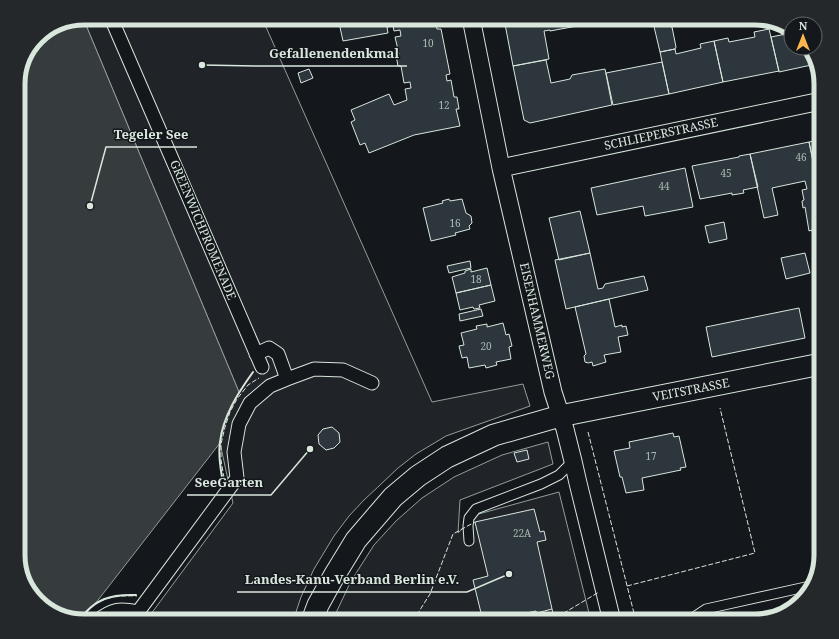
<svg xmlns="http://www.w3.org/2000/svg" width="839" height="639" font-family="'Noto Serif',serif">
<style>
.green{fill:#202428;stroke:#939e99}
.water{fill:#363b3e;stroke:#939e99}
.building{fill:#2c363c;stroke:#d8e6dc}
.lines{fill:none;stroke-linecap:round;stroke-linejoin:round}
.service-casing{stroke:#d8e6dc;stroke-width:11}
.pedestrian-casing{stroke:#d8e6dc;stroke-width:15}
.minor-casing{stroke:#d8e6dc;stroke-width:19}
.tertiary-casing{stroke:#d8e6dc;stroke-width:23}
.service{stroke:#14181c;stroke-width:9}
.pedestrian{stroke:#14181c;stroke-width:13}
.minor{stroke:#14181c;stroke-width:17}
.tertiary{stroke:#14181c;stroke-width:21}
.fence{stroke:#d8e6dc;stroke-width:1;stroke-dasharray:5 2;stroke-linecap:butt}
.wall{stroke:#d8e6dc;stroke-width:2}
.labels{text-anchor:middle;stroke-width:3;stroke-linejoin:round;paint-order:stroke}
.number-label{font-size:10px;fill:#adbab4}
.street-label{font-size:12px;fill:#d8e6dc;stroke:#14181c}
.rim{fill:none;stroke:#d8e6dc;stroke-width:5}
.leader{fill:none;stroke:#d8e6dc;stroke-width:1.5}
.callout-dot{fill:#d8e6dc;stroke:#14181c;stroke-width:1.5}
.callout-label{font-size:13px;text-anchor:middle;font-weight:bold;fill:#d8e6dc;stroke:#14181c;stroke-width:3;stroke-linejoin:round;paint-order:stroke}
</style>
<rect width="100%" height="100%" fill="#14181c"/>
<path class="green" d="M83 18H262L432 402 523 384 530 406 446 436 416 454 398 468 379 486 364 500 349 516 334 536 314 569 301 597 293 621H146L148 618 233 503 220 443 223 426 229 412 239 392Z
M548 442 553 464 460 500 458 533 475 515 559 492 589 613 559 621H333L335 615 351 581 374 545 396 521 422 498 454 477 502 455Z"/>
<path class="water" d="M83 18 239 392C230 408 223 425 220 443L95 604 86 611 79 620 44 607 25 584 18 559V79L40 35Z"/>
<path class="building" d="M338 18H439L440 23H436L437 29H441L450 74 446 75 447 81 451 80 454 97H457L459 109H456L460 126 414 135 369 153 365 143 360 145 351 122 355 120 351 110 389 94 394 105 407 100 405 89 411 88 410 82 404 83 401 66H398L396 55 399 54 395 37 401 36 400 30 394 31 393 26 387 27 388 33 343 41Z
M504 18H538L505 24Z
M538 18H576L577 26 550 31V30L544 31 549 59 513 66 505 24Z
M652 18H681V21L670 24 671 27H672L676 47 675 49 660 52Z
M769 29 779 71 723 82 714 41 728 38 729 42 755 37 754 32Z
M791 33V48H809L814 55 816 64 779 72 771 37Z
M714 41 723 82 669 94 660 52 675 49 676 54 701 48 700 44Z
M546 60 551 83 570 79 572 75 605 69 612 105 530 123 524 120 513 66Z
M662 62 669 94 613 105 606 73Z
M309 69 313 78 301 83 298 73Z
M821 137V179L817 180 809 142 819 140V138Z
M809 142 821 200V249L816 250 812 230 809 231 805 207 803 208 802 201 804 200 802 190 807 189 805 181 772 188 778 215 764 218 750 154Z
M750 154 758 187 743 190 744 193 732 195V193L700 199 692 166 739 157V156Z
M685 168 693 207 645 216 643 206 597 215 591 188Z
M449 199 450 201 462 199 466 213 471 216 472 223 469 226 470 229 455 233 456 235 431 241 423 208 443 203 442 201Z
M580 211 590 253 559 260 549 218Z
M724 222 727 239 709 243 705 226Z
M590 253 598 289 603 288 605 284 644 276 648 290 566 309 555 260Z
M805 253 810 273 786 279 781 258Z
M470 261 471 268 449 273 447 266Z
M487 268 491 285 456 293 452 277 465 273V271L471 269V272Z
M491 285 495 301 479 305 480 308 474 309 473 307 460 310 456 293Z
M609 299 615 327 622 325V327L626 326 628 335 618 337 621 352 604 355 606 362 593 366 592 362 588 363 585 362 584 356 586 354 575 307Z
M799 308 805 338 712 357 706 327Z
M481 309 483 316 460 321 459 314Z
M503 323 506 335 509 334 512 346 509 347 511 359 496 362 497 365 486 368 485 365 469 368 467 357 462 358 459 346 464 345 461 333 477 329 476 326 487 324V327Z
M332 427 339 433 340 442 334 448 326 450 319 444 318 435 323 429Z
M673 433 674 437 679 436 686 467 680 468 681 470 642 478 644 490 626 493 622 477H620L614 451 630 448 629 442Z
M527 450 529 459 517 462 514 453Z
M534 509 540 532 544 531 546 540 537 542 552 609 537 613 536 611 511 616 512 621H483L473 580 488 576 475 522Z"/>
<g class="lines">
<g class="service-casing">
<path id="service" d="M469 541 468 526 469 518 476 509 541 484 559 475 573 461
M688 621 706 609 810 586"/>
</g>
<g class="pedestrian-casing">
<path id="pedestrian" d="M111 18 262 367
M256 354 269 348 278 354 287 379
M97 621C112 609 119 608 138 612L237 478 234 452 239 424 250 403 270 386 287 379 314 369 343 370 372 383"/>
</g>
<g class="minor-casing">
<path id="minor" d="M471 18 501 168 553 392 565 429 573 461 578 483 612 621
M501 168 821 101"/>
</g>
<g class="tertiary-casing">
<path id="tertiary" d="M312 621 318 605 334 576 356 540 393 497 418 476 447 457 494 435 560 416 821 364"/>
</g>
<use href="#service" class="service"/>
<use href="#pedestrian" class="pedestrian"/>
<use href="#minor" class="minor"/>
<use href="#tertiary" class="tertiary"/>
<path class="fence" d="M588 432 636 621
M224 478 221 460V444L225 427 230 412 237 399 248 385 259 378
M627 586 755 553 720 408
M552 609 554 619 599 592
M81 620C95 598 112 595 137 596
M413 621 430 594 453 534 475 522"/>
<path class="wall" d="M222 477C220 465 218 454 220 442 223 416 238 393 253 372
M79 620C95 599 110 594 136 595"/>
</g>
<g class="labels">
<g class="number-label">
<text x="428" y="47">10</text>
<text x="444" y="109">12</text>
<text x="801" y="161">46</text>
<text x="726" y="177">45</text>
<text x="664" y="190">44</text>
<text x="455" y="227">16</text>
<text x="476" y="283">18</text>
<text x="486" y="350">20</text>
<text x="651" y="460">17</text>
<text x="522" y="537">22A</text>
</g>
<g class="street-label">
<text transform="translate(661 134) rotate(-12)" y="4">SCHLIEPERSTRASSE</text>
<text transform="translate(203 230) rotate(67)" y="4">GREENWICHPROMENADE</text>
<text transform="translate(537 321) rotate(77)" y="4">EISENHAMMERWEG</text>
<text transform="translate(691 390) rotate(-11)" y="4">VEITSTRASSE</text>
</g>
</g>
<path d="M0 0H839V639H0ZM84 25H755A59 59 0 0 1 814 84V555A59 59 0 0 1 755 614H84A59 59 0 0 1 25 555V84A59 59 0 0 1 84 25Z" fill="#24282b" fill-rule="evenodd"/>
<path class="rim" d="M84 25H755A59 59 0 0 1 814 84V555A59 59 0 0 1 755 614H84A59 59 0 0 1 25 555V84A59 59 0 0 1 84 25Z"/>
<path class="leader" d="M202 65L261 66H407M90 206L106 147H197M310 449L271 495H187M509 574L467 592H237"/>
<g class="callout-dot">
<circle cx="202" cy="65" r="4"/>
<circle cx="90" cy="206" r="4"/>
<circle cx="310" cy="449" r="4"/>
<circle cx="509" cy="574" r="4"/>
</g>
<g class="callout-label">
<text x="334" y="58">Gefallenendenkmal</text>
<text x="151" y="139">Tegeler See</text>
<text x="229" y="487">SeeGarten</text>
<text x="352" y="584">Landes-Kanu-Verband Berlin e.V.</text>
</g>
<g transform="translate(803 36)"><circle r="19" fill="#14181c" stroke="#626a69"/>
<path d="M0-3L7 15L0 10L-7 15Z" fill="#ffb74d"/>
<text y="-6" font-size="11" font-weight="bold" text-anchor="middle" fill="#d8e6dc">N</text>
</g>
</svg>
